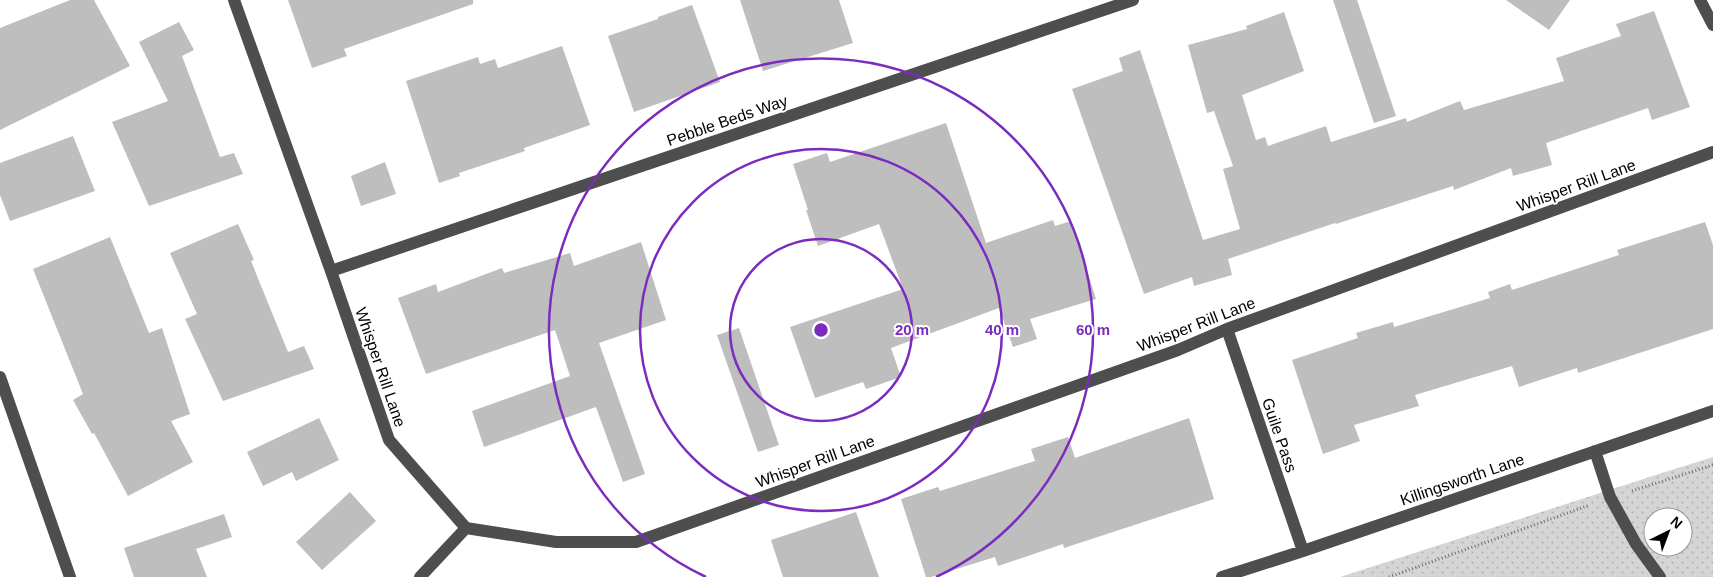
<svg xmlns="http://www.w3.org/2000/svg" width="1713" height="577" font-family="Helvetica,sans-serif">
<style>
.park{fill:url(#park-dots);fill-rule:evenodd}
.building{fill:#bebebe}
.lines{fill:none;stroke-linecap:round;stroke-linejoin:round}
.path{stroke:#707070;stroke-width:3;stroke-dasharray:1 2.5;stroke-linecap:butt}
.minor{stroke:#4e4e4e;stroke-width:12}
.ring{fill:none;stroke:#7b2cbf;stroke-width:2.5}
.labels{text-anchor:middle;stroke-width:4;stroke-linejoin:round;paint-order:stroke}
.street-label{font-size:16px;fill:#000;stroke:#fff}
.centre{fill:#7b2cbf;stroke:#fff;stroke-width:2.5}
.ring-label{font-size:15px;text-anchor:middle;font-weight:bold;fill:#7b2cbf;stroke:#fff;stroke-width:4;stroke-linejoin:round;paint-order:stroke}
</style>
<defs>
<pattern id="park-dots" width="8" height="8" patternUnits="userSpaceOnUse" patternTransform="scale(1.25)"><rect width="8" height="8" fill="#d5d5d5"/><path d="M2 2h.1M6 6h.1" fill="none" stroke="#b5b5b5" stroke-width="1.8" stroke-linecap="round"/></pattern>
</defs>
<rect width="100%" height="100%" fill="#fff"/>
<path class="park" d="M1713 457V577H1340L1665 472ZM1653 517H1683V547H1653Z"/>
<path class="building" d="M70 0H94L130 66 0 130V28Z
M288 0H473V4L344 49 347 56 312 68Z
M740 0H839L853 43 763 71Z
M1333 0H1357L1396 116 1374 123Z
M1506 0H1570L1549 30Z
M692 5 720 82 634 112 608 36 658 19V17Z
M1654 11 1690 107 1652 120 1648 108 1546 143 1552 165 1513 176 1511 168 1454 190 1453 186 1336 224 1335 223 1228 259 1232 275 1194 286 1192 277 1144 294 1072 89 1123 71 1119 58 1140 50 1203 240 1240 229 1223 169 1233 166 1214 111 1207 113 1188 45 1247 29 1246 26 1284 12 1304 71 1242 95 1256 140 1265 137 1268 146 1326 126 1331 142 1406 118 1407 122 1460 101 1464 110 1564 81 1556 58 1621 36 1616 24Z
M179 22 194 50 182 56 220 157 234 153 243 174 149 206 112 122 168 101 139 42Z
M562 46 590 125 524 148 525 151 459 173 460 176 439 183 406 81 478 57 480 64 495 59 498 68Z
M946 123 986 243 1053 220 1055 226 1071 221 1096 299 1030 319 1037 339 1013 347 999 308 891 348 901 377 866 389 863 382 815 398 790 327 903 289 879 224 818 246 806 210H808L793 164 827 153 830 162Z
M73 136 95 191 10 221 0 195V163Z
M385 162 396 194 361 206 351 176Z
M1705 222 1713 245V329L1578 373 1577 368 1519 387 1512 366 1415 395 1419 406 1354 425 1360 441 1323 454 1292 360 1358 338 1356 333 1393 322 1394 327 1490 298 1488 292 1510 284 1512 290 1619 255 1617 250Z
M238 224 254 260 251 261 288 352 304 346 314 369 223 401 185 319 197 314 170 253Z
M110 237 149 333 162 328 190 414 171 421 193 462 128 496 94 433 92 434 73 400 83 394 33 269Z
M641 242 666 320 599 343 645 474 623 482 596 407 484 447 472 411 570 376 555 330 426 374 398 298 436 284 438 292 502 268 504 273 570 253 574 266Z
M739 328 779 445 758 452 717 335Z
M319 418 339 460 296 481 292 472 263 486 247 452Z
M1189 418 1214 499 1064 548 1063 544 998 566 995 557 931 577H926L901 499 938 487 940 491 1035 461 1031 449 1068 437 1075 458Z
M350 492 376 521 322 570 296 542Z
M856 512 879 577H783L771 540Z
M224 514 232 537 196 549 207 577H134L124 548Z"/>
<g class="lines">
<path class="path" d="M1632 491 1713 465
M1389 577 1590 505"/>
<path class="minor" d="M234 0 331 271 389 440 466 528 556 542H636L1178 350 1227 329 1713 152
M1700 0 1713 25
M331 271 1133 0
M1227 329 1303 551
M0 377 70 577
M1595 451 1610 497 1636 544 1660 577
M420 577 466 528
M1222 577 1303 551 1713 411"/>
</g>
<g class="ring">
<circle cx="821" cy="330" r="91"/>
<circle cx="821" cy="330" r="181"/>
<path d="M706 577A272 272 0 1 1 936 577"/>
</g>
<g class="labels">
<g class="street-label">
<text transform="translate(727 120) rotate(-19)" y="6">Pebble Beds Way</text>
<text transform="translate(1576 185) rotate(-20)" y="6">Whisper Rill Lane</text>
<text transform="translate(1196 324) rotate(-21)" y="6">Whisper Rill Lane</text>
<text transform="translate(381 367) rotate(71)" y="6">Whisper Rill Lane</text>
<text transform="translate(1280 435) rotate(71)" y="6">Guile Pass</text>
<text transform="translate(815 461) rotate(-20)" y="6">Whisper Rill Lane</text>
<text transform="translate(1462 479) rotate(-19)" y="6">Killingsworth Lane</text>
</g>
</g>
<circle cx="821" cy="330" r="8" class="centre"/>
<g class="ring-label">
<text x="912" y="335">20 m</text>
<text x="1002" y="335">40 m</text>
<text x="1093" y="335">60 m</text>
</g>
<g transform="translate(1668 532) rotate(42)"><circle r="24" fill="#ffffff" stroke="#999999"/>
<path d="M0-4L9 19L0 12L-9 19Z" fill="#000000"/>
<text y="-8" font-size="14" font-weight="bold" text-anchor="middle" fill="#000000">N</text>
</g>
</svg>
